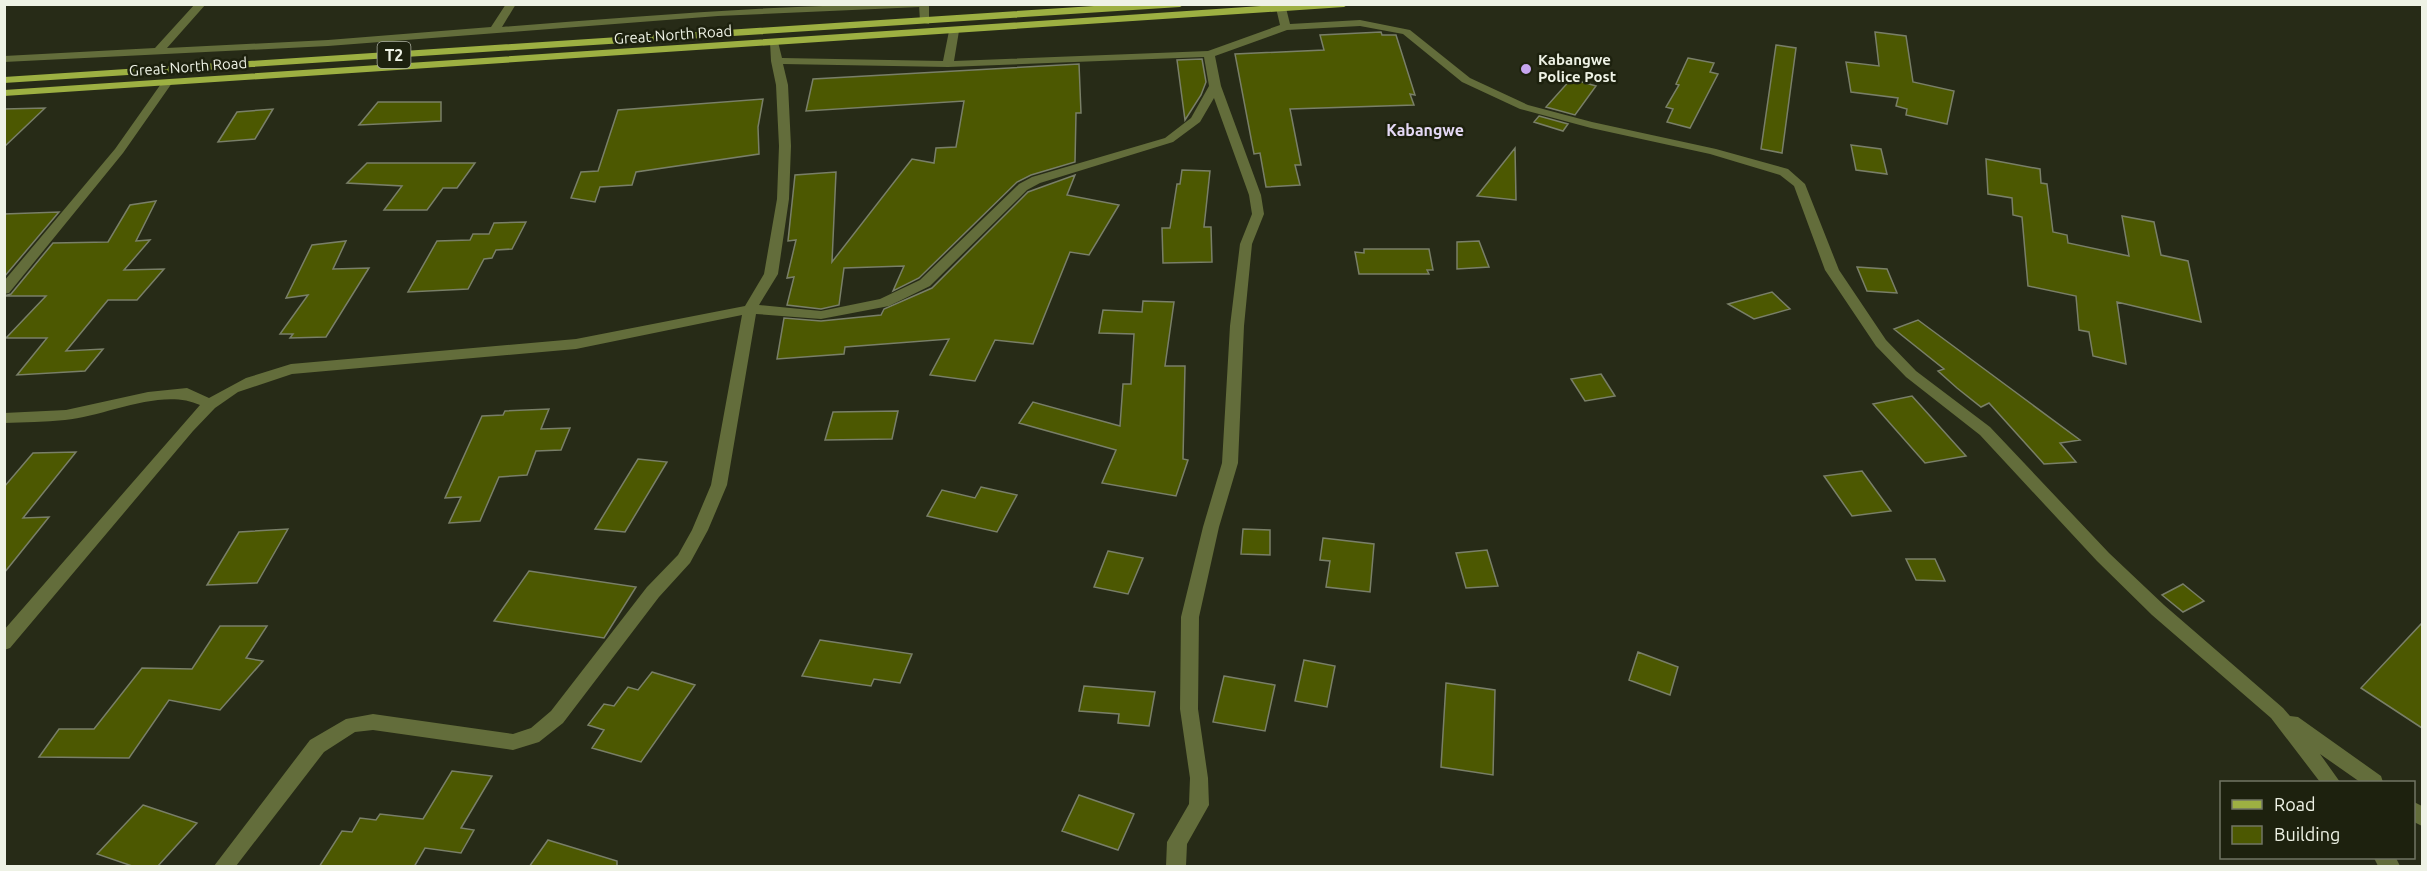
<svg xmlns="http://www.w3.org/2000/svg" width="2427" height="871" font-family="Ubuntu,sans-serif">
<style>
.building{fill:#4c5801;stroke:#797f68;stroke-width:1.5}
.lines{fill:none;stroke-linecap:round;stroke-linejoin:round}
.lane{fill:#636d3b;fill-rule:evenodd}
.street{fill:#636d3b;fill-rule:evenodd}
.primary{fill:#9db042;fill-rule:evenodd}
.poi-dot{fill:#c7a6ef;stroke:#1d210e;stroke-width:2}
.labels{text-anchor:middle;stroke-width:5;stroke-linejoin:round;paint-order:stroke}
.far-street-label{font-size:15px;fill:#eef2e5;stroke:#1d210e}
.far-poi-label{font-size:15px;font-weight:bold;fill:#eef2e5;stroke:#1d210e;text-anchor:start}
.shield{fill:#1d210e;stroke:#afb3a4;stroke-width:1.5}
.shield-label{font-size:16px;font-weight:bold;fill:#eef2e5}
.far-neighbourhood-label{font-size:16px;font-weight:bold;fill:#e5d9f5;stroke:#1d210e}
</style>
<rect width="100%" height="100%" fill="#272b17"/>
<path class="building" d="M1381 32 1382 35H1396L1415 95 1410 94 1414 105 1290 109 1301 165H1295L1300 185 1266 187 1260 153 1254 154 1235 54 1324 50 1320 35Z
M1875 32 1906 36 1913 82 1954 91 1947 124 1906 115 1907 109 1896 106 1898 98 1851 92 1846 62 1879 66Z
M1776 45 1796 48 1782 153 1761 149Z
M1688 58 1714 63 1710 72 1718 74 1690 128 1667 122 1673 109 1666 107 1679 85 1676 84Z
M1202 59 1206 82 1201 95 1185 120 1177 60Z
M1079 64 1081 113H1076L1075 162 1031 175 1017 182 919 278 893 291 904 266 844 268 839 305 821 309 787 305 794 277 787 278 796 240 788 241 795 175 836 172 832 262 912 159 934 163 936 148 956 147 964 101 806 111 813 79Z
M1571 79 1596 86 1575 115 1546 107Z
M763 99 758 127 759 154 636 172 632 185 600 187 595 202 571 198 581 172 598 171 618 110Z
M378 102H441V121L359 125Z
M45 108 4 147V109Z
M273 109 255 139 218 142 237 112Z
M1539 116 1568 124 1563 131 1534 122Z
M1851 145 1881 149 1887 174 1856 170Z
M1515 148 1516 200 1477 196Z
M1986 159 2040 169 2041 183 2047 184 2053 232 2067 235 2068 243 2129 256 2122 216 2154 222 2161 255 2188 261 2201 322 2117 302 2126 364 2093 356 2089 332 2079 330 2076 296 2028 286 2022 217 2013 215 2012 198 1988 194Z
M367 163H475L457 188H443L427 210H384L402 186 347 183Z
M1182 170 1210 171 1204 227H1211L1212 262 1163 263 1162 228H1170L1177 184H1180Z
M1075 175 1067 195 1119 205 1089 255 1070 252 1033 344 995 340 975 381 930 375 949 339 845 347 844 354 777 359 784 318 821 321 881 315 884 309 932 288 1028 192Z
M156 201 136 241 150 240 124 270 164 269 137 300H108L66 351 103 349 85 371 17 375 47 338H6L46 296H4L11 294 53 243 108 242 130 205Z
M59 212 4 277V214Z
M526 222 512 249 496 250 492 258 484 259 468 289 408 292 437 241 470 240 473 234H489L494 223Z
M346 241 333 269 369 268 326 337 290 338 293 334H280L308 295 286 298 312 245Z
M1479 241 1489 267 1457 269V242Z
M1364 249H1429L1433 270H1427L1429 274H1359L1355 252 1364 253Z
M1857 267 1887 269 1897 293 1867 291Z
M1772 292 1790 309 1754 319 1728 304Z
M1143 301 1174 302 1165 366H1185L1183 459 1188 460 1176 496 1102 483 1116 450 1019 423 1033 402 1120 426 1123 384H1131L1134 334 1099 333 1103 310 1142 312Z
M1918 320 2080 440 2060 443 2076 462 2044 464 1989 403 1981 407 1957 388 1938 371 1944 369 1894 329Z
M1601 374 1615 396 1585 401 1571 379Z
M1912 396 1966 456 1925 463 1873 404Z
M549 409 541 429 570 428 561 450 536 451 527 475 499 477 480 521 449 523 461 497 445 498 482 416 503 415 505 411Z
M898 411 892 439 825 440 833 412Z
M76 452 23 518 49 517 4 573V487L33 453Z
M638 459 667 462 625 532 595 529Z
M1862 471 1891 511 1852 516 1824 476Z
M981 487 1017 495 997 532 927 516 942 490 975 498Z
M288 529 257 583 207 585 239 532Z
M1243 529 1270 530V555L1241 554Z
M1323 538 1374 544 1370 592 1326 587 1330 561 1320 560Z
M1487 550 1498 586 1466 588 1456 553Z
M1108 551 1143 558 1128 594 1094 587Z
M1906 559H1935L1945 581 1916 580Z
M529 571 636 587 604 638 494 621Z
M2183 584 2204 601 2183 612 2162 595Z
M2422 623V728L2361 688Z
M220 626H267L246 658 263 661 220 710 169 700 129 758 39 757 59 729H94L142 668 192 669Z
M820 640 912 654 900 683 874 679 871 686 802 676Z
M1638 652 1678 667 1670 695 1629 680Z
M1304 660 1335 666 1327 707 1295 701Z
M652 672 695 685 641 762 592 748 604 730 588 725 604 704 614 706 628 687 638 690Z
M1224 676 1275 685 1265 731 1213 722Z
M1446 683 1495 690 1493 775 1441 767Z
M1084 686 1155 692 1149 726 1118 723 1119 714 1079 711Z
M452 771 492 776 461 828 474 830 461 853 425 848 414 867H319L342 831 352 832 360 818 376 820 380 814 423 819Z
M1079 795 1134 814 1118 850 1062 831Z
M143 805 197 823 157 867H135L97 854Z
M548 840 617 861V867H529Z"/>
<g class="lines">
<path class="lane" d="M919 4H929V24L920 22Z"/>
<path class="street" d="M195 4H206L167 48 328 40 491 27 506 4H516L502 27C643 16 783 4 925 4L920 7 718 16 328 46 4 62V56L155 48Z
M1281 5 1286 8 1290 24 1360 20 1410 30 1470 78 1528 105 1592 122 1716 149 1788 169 1805 184 1839 270 1886 340 1916 371 1990 427 2109 553 2164 605 2283 708 2290 716 2298 717 2381 776 2383 782H2360L2320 754 2340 782H2320L2271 718 2152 615 2097 561 1980 435 1906 377 1876 346 1825 270 1794 186 1780 175 1710 154 1591 128 1520 109 1462 82 1403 34 1360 26 1287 30 1215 56 1221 86 1261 195 1264 214 1252 244 1244 326 1238 463 1219 527 1199 617 1198 709 1208 778 1209 805 1187 844 1186 866H1166L1167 842 1189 804 1190 778 1180 709 1181 617 1203 527 1222 463 1230 326 1240 244 1252 214 1249 195 1214 98 1200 122 1173 142 1040 183 1027 190 930 286 889 306 821 319 756 314 727 485 708 530 690 563 659 597 563 723 539 742 513 750 373 730 355 732 324 752 236 866H214L310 740 346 719 373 714 513 734 531 728 551 711 647 587 678 555 692 530 711 485 742 315 576 349 292 374 238 392 215 408 193 431 10 648 4 650V630L200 405C162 387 106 416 65 420 45 422 24 422 4 423V413L66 410 148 392 187 388 209 398 246 378 291 364 576 339 745 306 764 274 777 199 779 146 776 85 771 61 770 42H778L782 58 943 61 949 31 954 28 959 31 954 61 1208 51 1280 25 1276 8ZM1204 57 1209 86 1191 118 1165 138 1032 177 1019 184 920 280 880 299 821 311 759 305 778 274 789 199 791 146 788 85 783 64 948 67Z
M167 80 172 83 123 153 9 293 4 294V281L115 149 163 81Z
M2414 802 2422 806V826L2414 822Z
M2374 858H2396L2400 866H2378Z"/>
<path class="primary" d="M1125 4H1185L1180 7 4 83V77Z
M1291 4H1349L1344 7 4 96V90Z"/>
</g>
<circle class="poi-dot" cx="1526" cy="69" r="6"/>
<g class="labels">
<g class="far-street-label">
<text transform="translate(673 35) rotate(-4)" y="5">Great North Road</text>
<text transform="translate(188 67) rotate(-4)" y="5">Great North Road</text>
</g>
<g class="far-poi-label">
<text x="1538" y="65">Kabangwe<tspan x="1538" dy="17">Police Post</tspan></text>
</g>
<rect class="shield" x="377.5" y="42" width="33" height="26" rx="4.5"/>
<g class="shield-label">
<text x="394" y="61">T2</text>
</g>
<g class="far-neighbourhood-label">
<text x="1425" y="136">Kabangwe</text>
</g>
</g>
<rect width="2427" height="871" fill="none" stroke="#eef2e5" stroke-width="12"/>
<rect x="2220" y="781" width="195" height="78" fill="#1d210e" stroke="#717564" stroke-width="1.5"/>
<rect x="2232" y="800" width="30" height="9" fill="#9db042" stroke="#717564" stroke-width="1.5"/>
<text x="2274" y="811" font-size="18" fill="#eef2e5">Road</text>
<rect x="2232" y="826" width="30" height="18" fill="#4c5801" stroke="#717564" stroke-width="1.5"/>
<text x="2274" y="841" font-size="18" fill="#eef2e5">Building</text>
</svg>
